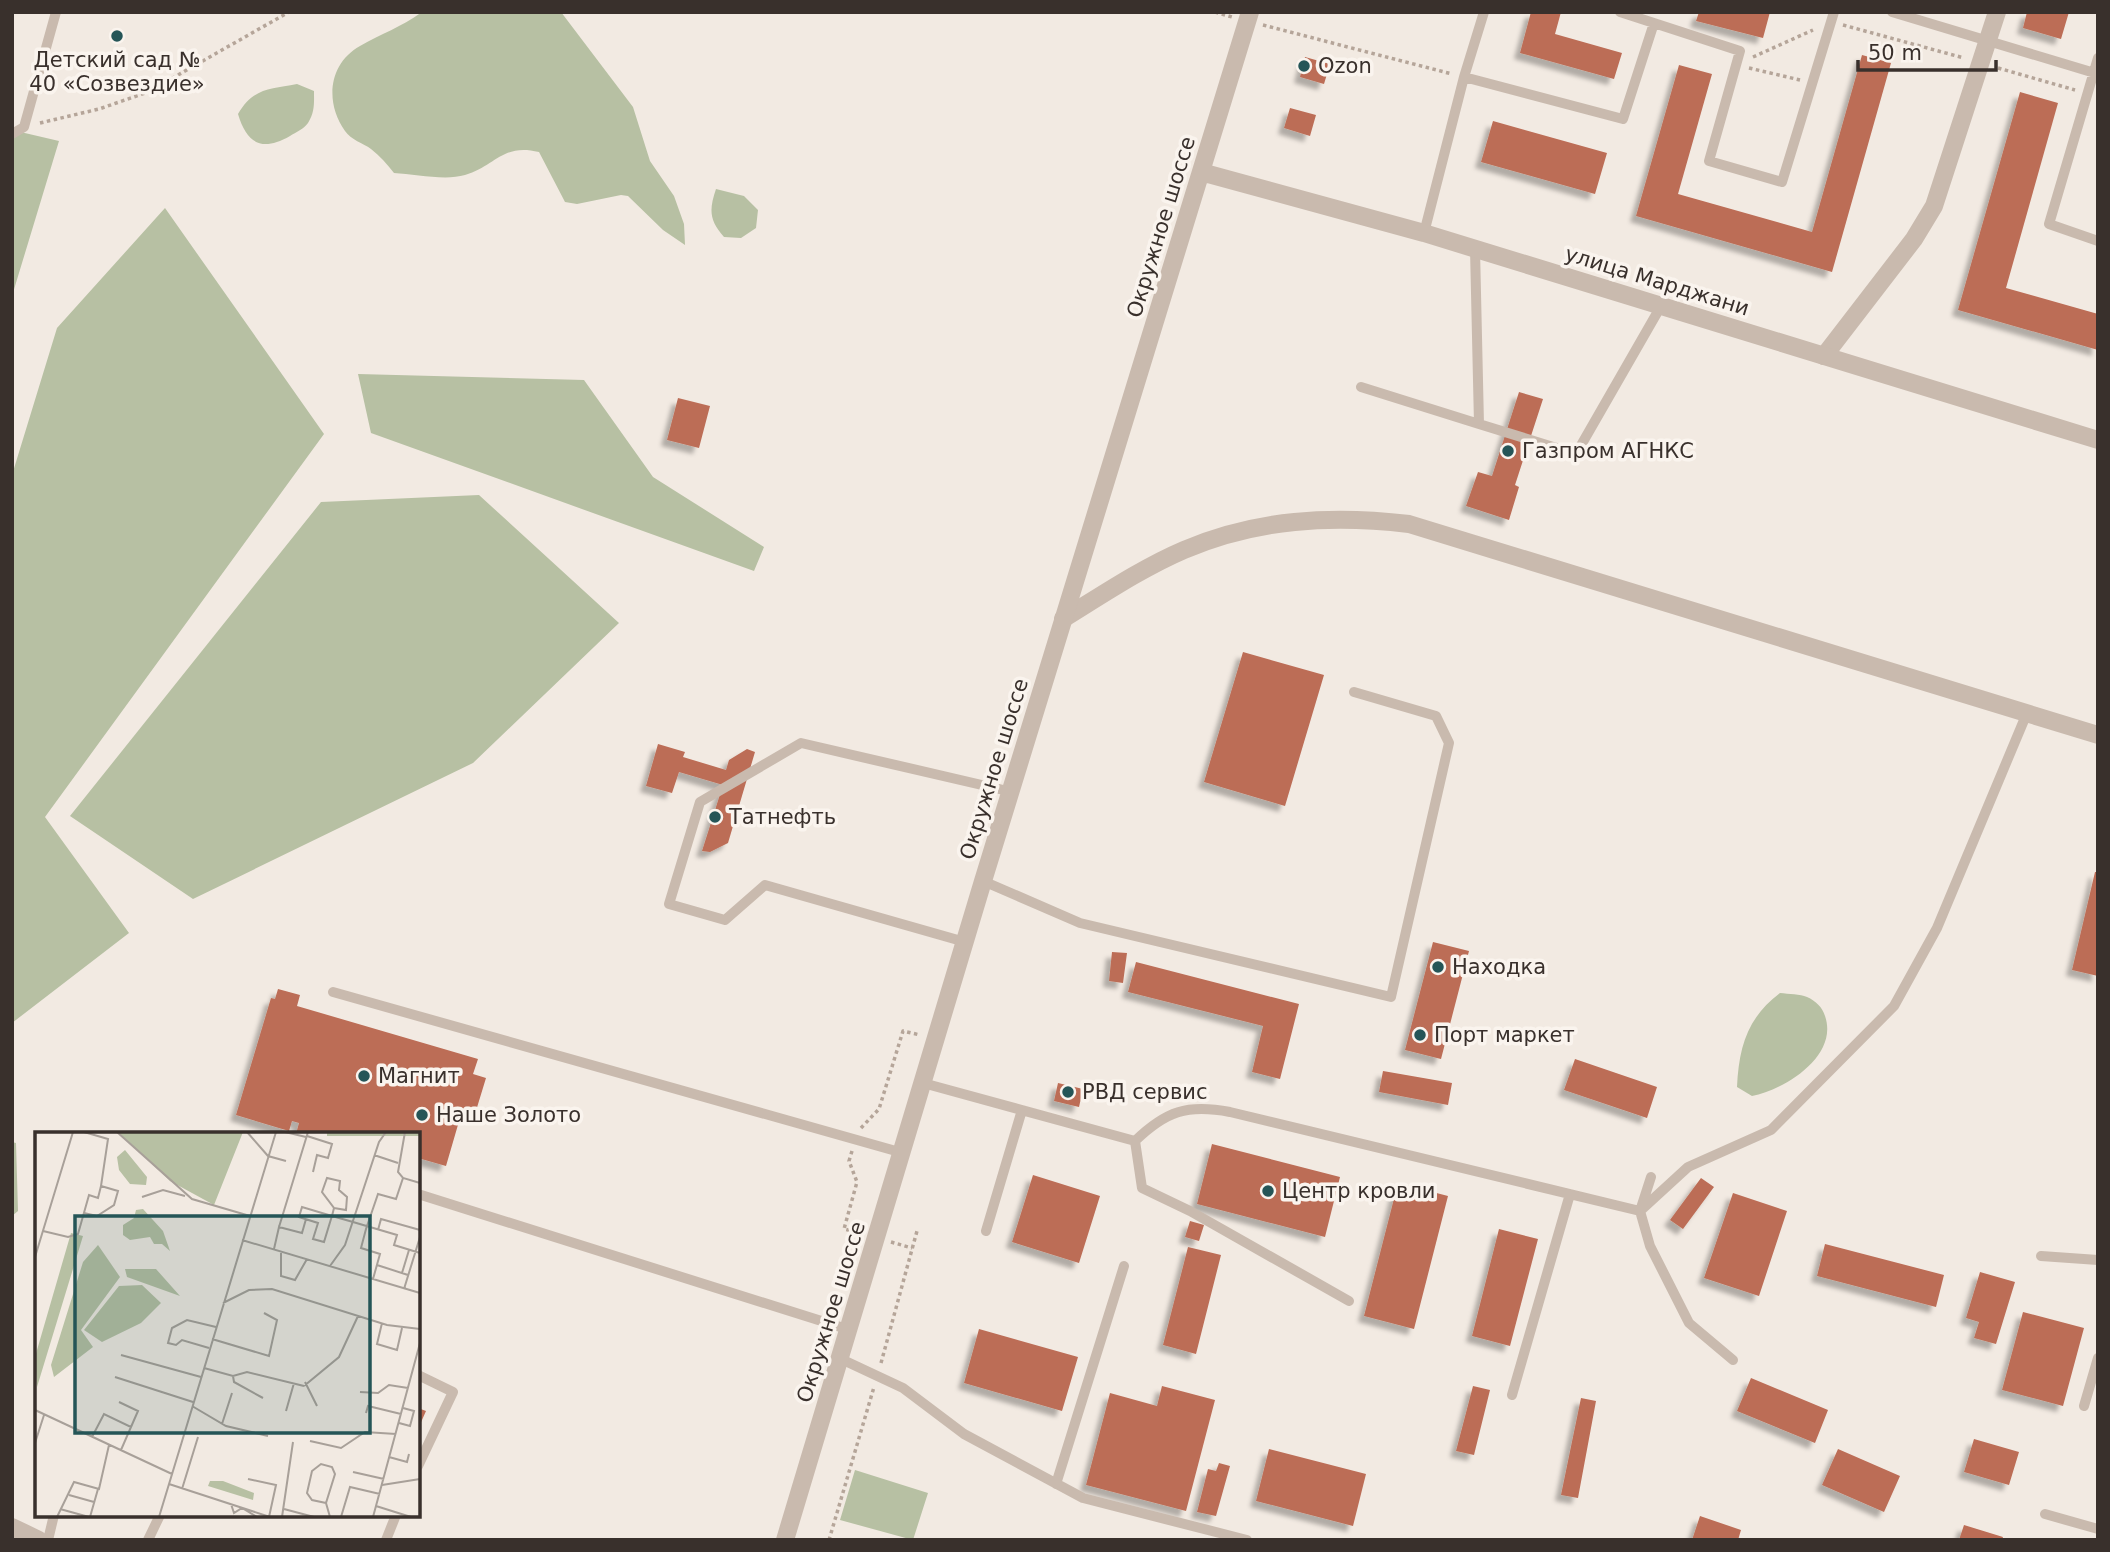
<svg xmlns="http://www.w3.org/2000/svg" width="2110" height="1552" font-family="'DejaVu Sans',sans-serif">
<style>
.green{fill:#b7c0a3}
.building{fill:#bc6d56;filter:url(#shadow)}
.lines{fill:none;stroke-linecap:round;stroke-linejoin:round}
.path{stroke:#b5a599;stroke-width:3.5;stroke-dasharray:3.5 3.5;stroke-linecap:butt}
.service{stroke:#c9baae;stroke-width:10}
.minor{stroke:#c9baae;stroke-width:18}
.tertiary{stroke:#c9baae;stroke-width:18}
.poi-dot{fill:#255557;stroke:#faf4ee;stroke-width:2.5}
.labels{text-anchor:middle;stroke-width:7;stroke-linejoin:round;paint-order:stroke}
.poi-label{font-size:21px;fill:#39302c;stroke:#faf4ee;text-anchor:start}
.street-label{font-size:21px;fill:#39302c;stroke:#faf4ee}
.inset-road{fill:none;stroke:#a8a099;stroke-width:2}
.view{fill:#255557;fill-opacity:0.15;stroke:#255557;stroke-width:3.5}
.inset-edge{fill:none;stroke:#39302c;stroke-width:3.5}
</style>
<defs>
<filter id="shadow"><feDropShadow dx="-6" dy="6" stdDeviation="2" flood-color="#0004"/></filter>
</defs>
<rect width="100%" height="100%" fill="#f2eae2"/>
<path class="green" d="M422 12H561L633 107 650 161 674 196 684 224 685 245 663 230 628 196 621 195 577 204 565 202 539 152C502 143 496 166 465 175 445 181 415 174 394 173 387 164 380 156 371 149 363 143 351 140 345 131 325 103 328 64 360 46 382 33 400 28 422 12Z
M297 84 314 91C314 103 315 112 308 123 304 129 296 132 290 136 262 152 247 144 238 114 253 88 270 89 297 84Z
M12 130 59 141 12 296Z
M716 189 744 196 758 210 756 228 741 238 724 237C709 220 709 210 716 189Z
M165 208 324 434 45 817 129 933 12 1023V475L57 328Z
M358 374 584 380 653 477 764 547 754 571 371 433Z
M479 495 619 623 473 763 193 899 70 816 321 502Z
M1780 993C1789 994 1800 994 1807 997 1816 1001 1822 1007 1825 1016 1839 1056 1784 1090 1752 1096L1737 1087C1739 1047 1747 1018 1780 993Z
M12 1142 16 1143 18 1211 12 1216Z
M855 1470 928 1493 913 1540 840 1520Z"/>
<path class="building" d="M1531 12H1561L1555 34 1622 53 1614 79 1520 53Z
M1699 12H1770L1763 38 1696 21Z
M2027 12H2069L2061 39 2023 28Z
M1862 55 1891 63 1832 272 1636 216 1679 65 1712 74 1678 194 1812 232Z
M1305 57 1330 64 1324 84 1300 77Z
M2020 92 2058 103 2006 288 2098 314V350L1958 310Z
M1290 108 1316 115 1310 136 1284 128Z
M1493 121 1607 153 1595 194 1481 162Z
M1519 392 1543 399 1515 485 1519 487 1509 520 1466 506 1478 472 1492 476Z
M678 398 710 406 699 448 667 440Z
M1243 652 1324 675 1285 806 1204 782Z
M658 744 685 752 683 757 726 770 729 760 747 749 755 752 728 843 710 852 702 851 723 785 679 772 672 793 646 786Z
M2095 872H2098V976L2072 970Z
M1433 942 1469 951 1441 1059 1405 1050Z
M1112 952 1127 953 1123 983 1109 981Z
M1136 962 1299 1004 1280 1079 1252 1072 1263 1026 1128 992Z
M278 989 300 995 297 1006 478 1059 473 1074 486 1078 475 1114 462 1111 446 1166 418 1158V1134H296L299 1123 292 1121 289 1131 236 1115 271 998 275 999Z
M1575 1059 1657 1087 1647 1118 1564 1090Z
M1383 1071 1452 1083 1448 1105 1379 1092Z
M1058 1083 1083 1089 1079 1107 1054 1101Z
M1212 1144 1340 1177 1325 1237 1197 1204Z
M1033 1175 1100 1196 1079 1263 1012 1242Z
M1701 1178 1714 1187 1683 1229 1670 1220Z
M1398 1183 1448 1196 1414 1329 1364 1316Z
M1733 1193 1787 1211 1759 1296 1704 1278Z
M1190 1221 1204 1225 1199 1241 1185 1237Z
M1499 1229 1538 1239 1510 1346 1472 1336Z
M1825 1244 1944 1275 1936 1307 1817 1276Z
M1188 1247 1221 1255 1196 1354 1163 1345Z
M1980 1272 2015 1282 1996 1344 1974 1338 1979 1322 1966 1318Z
M2023 1312 2084 1328 2063 1406 2002 1390Z
M979 1329 1078 1357 1062 1411 964 1383Z
M1751 1378 1828 1410 1815 1443 1737 1411Z
M1162 1386 1215 1400 1186 1511 1086 1485 1110 1393 1157 1406Z
M1473 1386 1490 1390 1474 1455 1456 1451Z
M1581 1398 1596 1401 1578 1498 1561 1495Z
M418 1408 426 1411 418 1429Z
M1974 1439 2019 1452 2009 1485 1964 1472Z
M1269 1449 1366 1474 1353 1526 1256 1501Z
M1838 1449 1900 1476 1884 1512 1822 1485Z
M1219 1463 1230 1466 1216 1516 1197 1512 1208 1469 1216 1471Z
M1700 1516 1741 1530 1738 1540H1692Z
M1964 1525 2003 1537 2002 1540H1959Z"/>
<g class="lines">
<path class="path" d="M1215 12 1232 17
M1263 25 1452 74
M1843 25 1964 58
M1753 57 1813 30
M1749 68 1800 80
M1998 68 2075 90
M40 123 99 109 148 92 289 12
M861 1128 879 1109 903 1031 920 1035
M852 1151 849 1161 857 1182 844 1229 860 1233
M891 1242 912 1248
M881 1363 917 1231
M829 1540 874 1387"/>
<path class="service" d="M1620 12 1740 51 1709 161 1782 182 1834 12
M1892 12 2098 74
M2098 58 2049 224 2098 241
M1464 77 1484 12
M12 134 24 127 56 12
M1424 233 1464 77 1623 119 1654 23
M1475 249 1479 424 1576 454 1661 306
M1361 387 1479 424
M983 881 1080 923 1391 997 1449 743 1436 716 1354 692
M965 942 765 885 725 920 669 904 700 802 801 743 1012 792
M333 992 903 1153
M923 1083 1135 1141C1166 1111 1187 1104 1230 1112L1640 1211
M1135 1141 1142 1188 1190 1211 1349 1301
M1651 1177 1640 1211 1650 1246 1689 1323 1733 1360
M418 1194 850 1330
M1640 1211 1688 1167 1771 1130 1894 1006 1937 928 2027 713
M986 1231 1022 1110
M2041 1256 2098 1260
M841 1359 903 1388 964 1434 1083 1498 1247 1540
M418 1375 453 1392 418 1466
M1512 1395 1570 1194
M2084 1406 2098 1358
M1056 1484 1124 1266
M2045 1514 2098 1529
M48 1540 54 1515
M148 1540 160 1515
M386 1540 396 1515"/>
<path class="minor" d="M1824 356 1914 239 1934 206 1997 12
M1063 619C1102 595 1142 568 1184 550 1257 519 1331 515 1409 524L2098 735"/>
<path class="tertiary" d="M1201 172 1424 233 2098 440
M12 1527 39 1540
M785 1540 983 881 1250 12"/>
</g>
<g class="poi-dot">
<circle cx="117" cy="36" r="7"/>
<circle cx="1304" cy="66" r="7"/>
<circle cx="1508" cy="451" r="7"/>
<circle cx="715" cy="817" r="7"/>
<circle cx="1438" cy="967" r="7"/>
<circle cx="1420" cy="1035" r="7"/>
<circle cx="364" cy="1076" r="7"/>
<circle cx="1068" cy="1092" r="7"/>
<circle cx="422" cy="1115" r="7"/>
<circle cx="1268" cy="1191" r="7"/>
</g>
<g class="labels">
<g class="poi-label">
<text x="117" y="67" text-anchor="middle">Детский сад №<tspan x="117" dy="24">40 «Созвездие»</tspan></text>
<text x="1318" y="73">Ozon</text>
<text x="1522" y="458">Газпром АГНКС</text>
<text x="729" y="824">Татнефть</text>
<text x="1452" y="974">Находка</text>
<text x="1434" y="1042">Порт маркет</text>
<text x="378" y="1083">Магнит</text>
<text x="1082" y="1099">РВД сервис</text>
<text x="436" y="1122">Наше Золото</text>
<text x="1282" y="1198">Центр кровли</text>
</g>
<g class="street-label">
<text transform="translate(1161 227) rotate(-73)" y="7">Окружное шоссе</text>
<text transform="translate(1657 281) rotate(17)" y="7">улица Марджани</text>
<text transform="translate(994 769) rotate(-73)" y="7">Окружное шоссе</text>
<text transform="translate(831 1312) rotate(-73)" y="7">Окружное шоссе</text>
</g>
</g>
<g transform="translate(35 1132)">
<rect width="385" height="385" fill="#f2eae2"/>
<path d="M83 0H208L179 73 135 49ZM292 0H385V4H292ZM90 18 112 45 111 53 95 52 84 38 82 25ZM108 77 128 99 135 119 127 112H119L115 105 95 108 88 103V93L99 86 101 78ZM36 101 48 104 2 255 0 225ZM63 113 85 145 46 198 58 215 19 245 16 233 48 130ZM90 137H121L145 164 92 145ZM107 153 126 171 106 191 67 210 49 198 84 154ZM175 349H188L219 361 218 368 173 354Z" fill="#b7c0a3"/>
<path class="inset-road" d="M82 0 157 67 215 84M212 0 233 24 251 29M250 0 271 5M370 0 363 40 368 46 385 51M272 4 297 12 293 26 282 23 278 40M339 23 363 31M107 65 128 58 150 64M299 76 311 78 312 65 304 58 305 49 292 46 287 60 299 76 297 84 296 87 289 110 278 107 283 91 264 85 267 75 297 84 318 90 362 103 359 113 385 121M49 81 62 84 79 73 83 59 66 54 73 7 49 0M244 95 273 0M343 98 346 87 385 98M8 99 33 105 43 102 54 63 63 66 66 54M207 108 385 161M239 117 244 95 267 101 271 87M246 119V144L260 148 272 127M0 125 38 0M342 133 373 143M295 134 310 113 344 10 351 0M367 141 374 118M338 147 345 122 326 116 331 97 343 62 361 67 368 46M369 157 385 105M188 171 214 158 237 157 352 193 385 197M347 191 342 212 362 218 367 196M177 207 234 224 242 188 229 181M174 216 147 208 141 213 133 211 137 196 152 188 181 195M86 223 166 245M169 236 198 244 212 240 269 254M198 244 199 250 228 266M80 245 158 270M270 250 282 274M269 254 304 225 323 184M325 260 343 261 354 253 373 256M84 270 103 279 96 295M157 274 191 294 233 304M0 278 137 342M251 279 259 251M331 281 333 274 366 282M364 291 375 294 379 279 368 276M187 292 197 261M57 305 69 282 96 295 86 318M275 309 306 316 330 300 361 302M0 311 9 283M354 325 372 330 374 322M318 340 349 347M213 347 241 353 234 385M134 352 235 385M347 353 385 347M147 357 163 305M34 363 59 370M291 371 277 368 272 361 277 339 286 332 297 335 300 342 291 371 295 385M196 372 199 381 207 376 222 385M341 374 376 385M25 377 54 385M249 377 279 385M22 385 39 350 64 357 74 313M55 385 63 357M124 385 241 0M247 385 258 310M306 385 315 355 345 362M338 385 385 211"/>
<path class="view" d="M40 84H335V301H40Z"/>
<rect width="385" height="385" class="inset-edge"/>
</g>
<rect width="2110" height="1552" fill="none" stroke="#39302c" stroke-width="28"/>
<path d="M1858 60v10h138v-10" fill="none" stroke="#39302c" stroke-width="3.5"/>
<text x="1868" y="60" font-size="21" fill="#39302c" stroke="#faf4ee" stroke-width="5" paint-order="stroke">50 m</text>
</svg>
